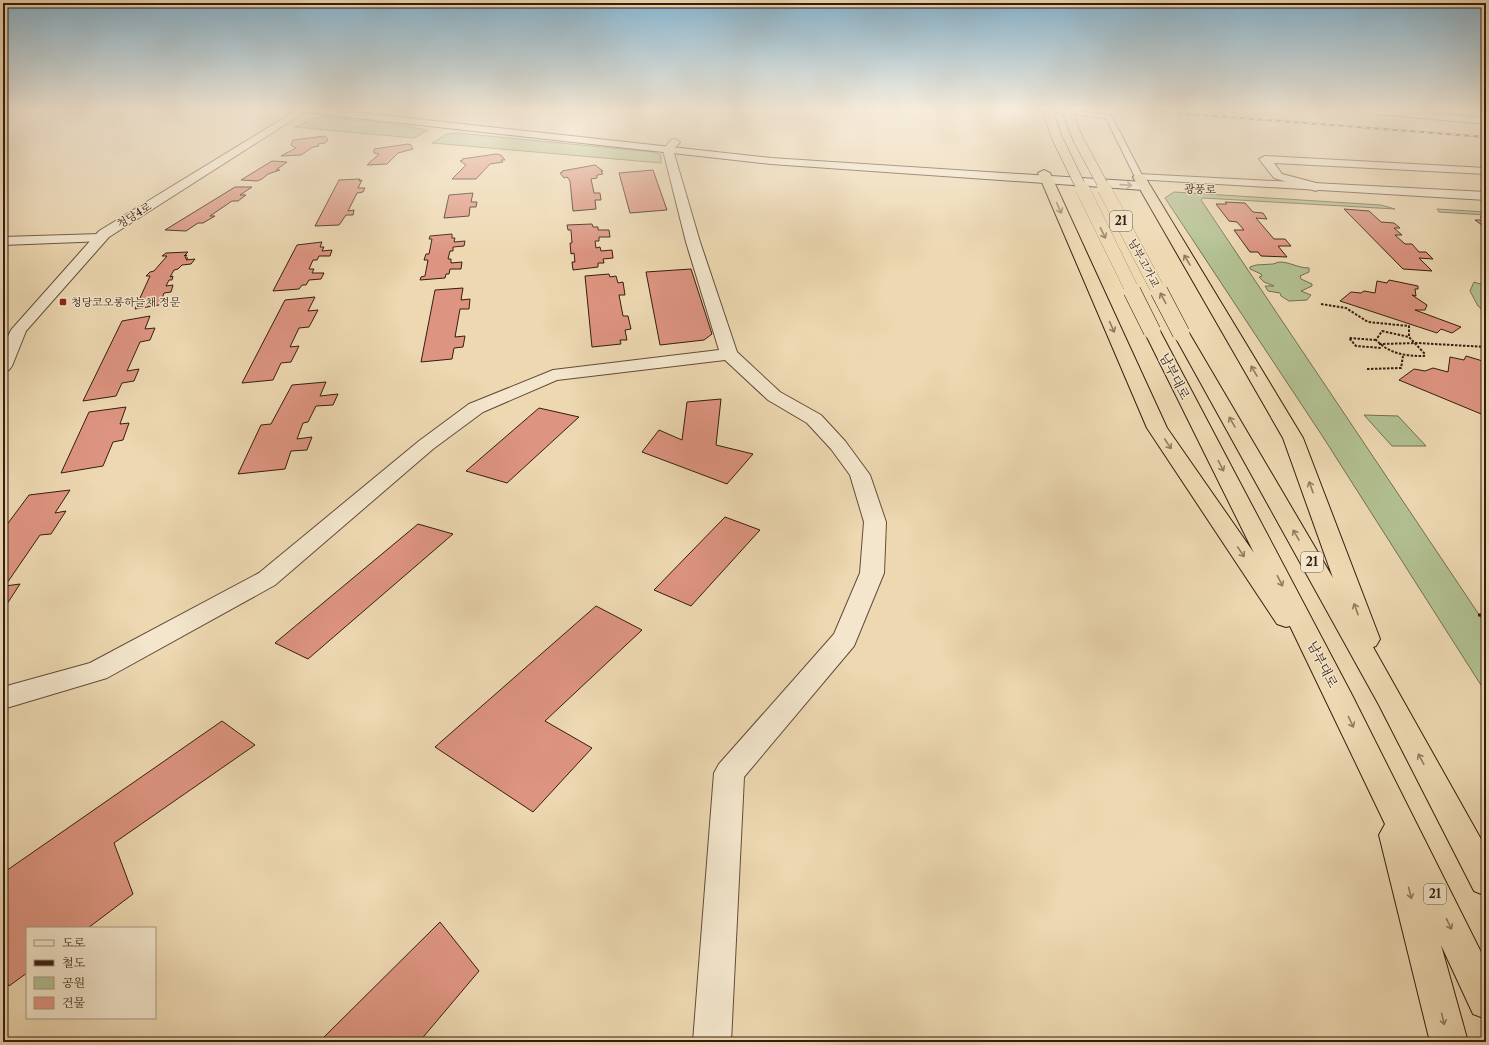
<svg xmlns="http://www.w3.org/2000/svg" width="1489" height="1045" font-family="'Libre Caslon Text','Noto Serif KR',serif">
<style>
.green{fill:#b2c091;stroke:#746e51}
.building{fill:#dd9480;stroke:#351d11}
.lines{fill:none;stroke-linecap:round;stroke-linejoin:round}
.service-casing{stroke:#634c39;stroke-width:2}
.minor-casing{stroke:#634c39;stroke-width:2}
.tertiary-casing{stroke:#634c39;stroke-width:2}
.secondary-casing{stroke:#351d11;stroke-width:2}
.trunk-casing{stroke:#351d11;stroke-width:2}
.path-far1{stroke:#351d11;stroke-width:2;stroke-dasharray:2.5 1.5;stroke-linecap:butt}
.path{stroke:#351d11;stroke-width:3;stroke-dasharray:3.5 2.5;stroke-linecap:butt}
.service{fill:#f3e6cc;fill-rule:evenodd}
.minor{fill:#f3e6cc;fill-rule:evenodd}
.tertiary{fill:#f3e6cc;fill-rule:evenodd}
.secondary{fill:#f3e6cc;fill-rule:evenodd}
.trunk{fill:#edd8b1;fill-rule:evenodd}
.rail-casing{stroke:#351d11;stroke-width:2}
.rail{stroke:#f3e6cc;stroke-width:1.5;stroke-dasharray:4.5;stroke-linecap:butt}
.trunk-bridge-far2-casing{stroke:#351d11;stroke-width:11;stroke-linecap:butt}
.trunk-bridge-far1-casing{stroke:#351d11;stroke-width:14;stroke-linecap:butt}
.trunk-bridge-casing{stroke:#351d11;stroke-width:18;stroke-linecap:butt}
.trunk-bridge-far2{stroke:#edd8b1;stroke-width:10}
.trunk-bridge-far1{stroke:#edd8b1;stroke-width:14}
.trunk-bridge{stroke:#edd8b1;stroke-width:17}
.oneway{stroke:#9e8c78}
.oneway2{stroke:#917a61}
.poi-dot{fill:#8f2418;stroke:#f3e6cc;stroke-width:1.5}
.labels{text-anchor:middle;stroke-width:3;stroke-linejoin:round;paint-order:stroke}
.far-street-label{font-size:11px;fill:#351d11;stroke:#f3e6cc}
.far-poi-label{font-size:11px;fill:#351d11;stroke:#f3e6cc;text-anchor:start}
.shield{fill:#f3e6cc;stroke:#6e5949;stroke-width:1}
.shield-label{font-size:12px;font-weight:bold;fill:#351d11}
.street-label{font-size:13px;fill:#351d11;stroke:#f3e6cc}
</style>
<rect width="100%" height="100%" fill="#edd8b1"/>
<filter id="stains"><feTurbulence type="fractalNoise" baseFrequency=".005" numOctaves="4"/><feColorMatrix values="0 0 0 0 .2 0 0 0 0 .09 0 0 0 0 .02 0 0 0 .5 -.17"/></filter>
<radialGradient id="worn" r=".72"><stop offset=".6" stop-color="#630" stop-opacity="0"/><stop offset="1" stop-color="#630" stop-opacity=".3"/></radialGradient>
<path class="green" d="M325 117 384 123 428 130 414 138 295 127 312 119Z
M457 133 653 152 661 155V163L432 143 447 134Z
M1174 192 1381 205 1395 209 1203 198 1201 200 1486 625V693L1323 437 1165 198Z
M1437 209 1486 212V215L1439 212Z
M1279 262C1290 262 1298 268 1309 268V272L1300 276 1301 279 1312 284V286L1301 291 1311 295 1307 300 1289 301 1281 296 1280 293 1268 291 1265 286H1274L1264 282 1259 277 1262 276 1261 274 1250 269V267L1256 265 1273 264Z
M1474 282 1486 286V313L1478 306 1470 291Z
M1364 415 1398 416 1426 446H1392Z"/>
<path class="building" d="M325 136 328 140 325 143 318 144 319 146 313 147 301 155 281 156 296 148 291 145 293 140Z
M408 144 411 145 413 149 398 153 387 164 367 165 379 154 374 153V149Z
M496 154 501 155 505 160H501L503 162 490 164 476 179H452L466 165 460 161 463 160 462 159Z
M272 161 287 162 276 170H280L268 174 262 179 257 181 241 180Z
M595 165 603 171H601L603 174 597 175V178L591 179 594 193H600L601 200H595L596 209 573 211 570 181 567 177 564 178 560 173 563 172 562 171Z
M653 170 667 210 630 213 619 173Z
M360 179 359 181 362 180 358 188H365L363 192 357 193 348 211 354 210 353 215H346L339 225 315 226 339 180Z
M235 187H252L240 195H246L238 201H232L210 216H215L203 223H198L186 231 165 230Z
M473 193 471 202H477L476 207H470L469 216 444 218 449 195Z
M1225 202 1245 203 1253 212 1263 213 1267 219 1256 218 1274 239H1285L1291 246H1278L1287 257 1261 256 1258 252H1250L1234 230H1244L1237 222 1229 221 1216 204H1227Z
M1344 209 1369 211 1381 222 1394 223 1400 228H1394L1402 235H1395L1405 244H1412L1419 252H1426L1433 259 1419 258 1432 271 1403 269Z
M1480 217H1486V228L1475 220H1484Z
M592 224 593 227H598V230H609L610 237H599V241H595L596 248 600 247 601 251 612 250 613 258 603 259 604 263H598V267L573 270 572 262H575L574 253 571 254 570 243H572L571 230H568L567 225Z
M452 234V238H455L454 242 465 241 464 246 453 247V251H450L448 259H451V263L462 262 461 269H450L449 274H446L445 278 420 280 421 277 425 276 428 260H424L426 254H429L432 239H429L430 236Z
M322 242 320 247H324L322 251 332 250 330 256H319L317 260H313L309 269H314L312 273H324L321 279 309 280 306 285H302L299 289 273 291 297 245Z
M188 252 184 256 187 255 185 258H188L186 260 195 259 191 264 182 265 178 269 174 270 170 277 173 276 172 280H169L166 286 173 285 171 292 164 293 162 299 165 298 164 301 161 302 159 305 135 309 150 276H146L150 272 154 271 167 256H162L166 253Z
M691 269 712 334 704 340 660 345 646 272Z
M609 274 610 277 616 276 618 283 623 282 625 295H619L623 316H628L631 329 625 330 627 340H620L621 344 592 347 585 276Z
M1389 280 1418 286V289H1415L1416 296 1412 295 1427 305 1425 310H1415L1461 327 1452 333 1441 329 1437 333 1340 301 1351 292 1361 293 1364 291 1375 293 1377 281 1387 283Z
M463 288 461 300 470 299 469 309H460L455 337 465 336 463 347 454 348 452 359 421 362 435 290Z
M315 297 308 311 318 310 309 327 299 328 290 347 299 346 291 362 281 363 273 380 242 383 285 300Z
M150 316 145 329 155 328 150 340 140 342 127 371 139 369 134 381 122 383 116 396 83 401 122 321Z
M1466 356 1486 362V416L1399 380 1414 369 1425 371 1433 368 1448 372 1450 357 1464 360Z
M326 382 320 396 338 394 333 405 316 406 308 422 303 423 297 439 312 437 307 450 291 451 285 469 238 474 261 425 271 424 292 385Z
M721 399 716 445 753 454 727 484 642 452 659 430 682 440 687 402Z
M126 407 120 424 129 423 123 440 113 442 103 466 61 473 89 412Z
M539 408 579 417 507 483 466 471Z
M70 490 55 513 66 511 51 534 40 535 5 586 20 584 3 610V530L29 495Z
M725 517 760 530 691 606 654 590Z
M418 524 453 534 308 659 275 643Z
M596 606 642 630 545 721 592 748 533 812 435 747Z
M222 721 255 745 114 843 133 894 88 928H27V973L9 986 3 974V873Z
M440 922 479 971 419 1042H319Z"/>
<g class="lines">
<g class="service-casing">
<path id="service" d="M1033 108H1052L1111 115 1143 177 1139 180 1135 177 1106 118 1036 110Z"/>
</g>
<g class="minor-casing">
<path id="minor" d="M1342 108H1373L1486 118V124L1346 111Z
M675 139 680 142 673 150 700 242 737 352 780 392 821 415 845 441 870 475 886 522 884 573 854 646 744 777 731 1042H693L714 773 719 764 834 634 860 573 864 522 850 475 831 449 807 423 768 400 725 360 557 380 483 412 433 449 275 585 107 678 3 709V687L90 663 259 573 419 441 469 404 553 370 719 350 686 242 663 150 671 140Z
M1265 156 1486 168V174L1274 163 1282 174 1320 184 1322 187 1316 191 1274 178 1259 159Z
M100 234 105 235 107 238 105 241 3 245V237Z"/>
</g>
<g class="tertiary-casing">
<path id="tertiary" d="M300 108H311L109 237 26 331 12 366 9 370 3 371V347L11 330 99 231Z
M1139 174 1486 192V200L1135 179 1133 177Z"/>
</g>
<g class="secondary-casing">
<path id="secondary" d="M288 108H316L771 158 1144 182 1150 186 1144 190 771 164 293 111Z"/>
</g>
<g class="trunk-casing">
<path id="trunk" d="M1044 170 1050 173 1167 428 1254 553 1144 331 1146 328 1152 326 1158 328 1160 331 1352 695 1486 962V1019L1473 1014 1441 945 1468 1042H1430L1379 835 1385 824 1290 626 1286 627 1277 624 1147 428 1038 173Z
M1139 174 1145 177 1303 438 1380 639 1376 646 1373 647 1486 848V896L1474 891 1379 705 1173 333 1175 330 1181 328 1187 330 1189 333 1333 578 1283 438 1133 177Z"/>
</g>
<path class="path-far1" d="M1321 304 1346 308 1368 322 1409 326V337
M1382 331 1409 337 1425 354 1424 356C1405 356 1390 354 1376 340Z
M1376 340 1349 338 1356 346 1382 348
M1379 344 1418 343 1486 347
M1367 369 1401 368 1403 356"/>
<path class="path" d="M1478 615H1486"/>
<use href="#service" class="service"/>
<use href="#minor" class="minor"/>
<use href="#tertiary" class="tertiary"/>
<use href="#secondary" class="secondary"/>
<use href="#trunk" class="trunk"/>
<g class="rail-casing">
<path id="rail" d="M1110 108 1486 137"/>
</g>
<use href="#rail" class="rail"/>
<g class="trunk-bridge-far2-casing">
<path id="trunk-bridge-far2" d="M1047 108 1057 138 1082 189
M1066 108 1078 139 1105 189"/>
</g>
<g class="trunk-bridge-far1-casing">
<path id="trunk-bridge-far1" d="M1082 188 1133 292
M1104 188 1159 292"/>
</g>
<g class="trunk-bridge-casing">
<path id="trunk-bridge" d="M1132 291 1152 331
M1159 291 1181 333"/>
</g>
<use href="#trunk-bridge-far2" class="trunk-bridge-far2"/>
<use href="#trunk-bridge-far1" class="trunk-bridge-far1"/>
<use href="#trunk-bridge" class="trunk-bridge"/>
</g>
<defs><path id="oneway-shaft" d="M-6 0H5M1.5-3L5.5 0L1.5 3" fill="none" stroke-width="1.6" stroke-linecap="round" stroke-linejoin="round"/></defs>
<use class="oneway" href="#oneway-shaft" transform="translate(1126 185) rotate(4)"/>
<g class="oneway2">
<use href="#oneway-shaft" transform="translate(1059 208) rotate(66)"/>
<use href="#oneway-shaft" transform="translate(1103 233) rotate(64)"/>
<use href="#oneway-shaft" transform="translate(1187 260) rotate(-121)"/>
<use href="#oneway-shaft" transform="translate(1163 298) rotate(-118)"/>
<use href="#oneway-shaft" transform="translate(1112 327) rotate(66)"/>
<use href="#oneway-shaft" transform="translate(1254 371) rotate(-121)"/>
<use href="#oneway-shaft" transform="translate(1232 422) rotate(-120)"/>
<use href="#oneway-shaft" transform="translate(1168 444) rotate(56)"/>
<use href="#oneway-shaft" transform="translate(1221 466) rotate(63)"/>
<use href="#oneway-shaft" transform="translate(1311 487) rotate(-110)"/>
<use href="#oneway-shaft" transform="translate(1296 535) rotate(-120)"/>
<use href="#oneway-shaft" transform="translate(1241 552) rotate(56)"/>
<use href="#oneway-shaft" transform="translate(1280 581) rotate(63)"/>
<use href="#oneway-shaft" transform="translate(1356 609) rotate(-110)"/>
<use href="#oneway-shaft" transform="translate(1351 722) rotate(64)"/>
<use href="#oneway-shaft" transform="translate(1421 759) rotate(-118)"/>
<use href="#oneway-shaft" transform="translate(1410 893) rotate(76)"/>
<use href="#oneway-shaft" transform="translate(1449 924) rotate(64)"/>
<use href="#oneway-shaft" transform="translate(1443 1019) rotate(76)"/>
</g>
<linearGradient id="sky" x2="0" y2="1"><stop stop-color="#88b6d2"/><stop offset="0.43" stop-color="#f7eddc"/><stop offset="1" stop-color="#f7eddc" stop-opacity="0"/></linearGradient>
<rect width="1489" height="254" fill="url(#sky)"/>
<rect class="poi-dot" x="59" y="298" width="8" height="8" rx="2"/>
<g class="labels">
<g class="far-street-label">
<text transform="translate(1200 189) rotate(2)" y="4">광풍로</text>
<text transform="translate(134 215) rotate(-32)" y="4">청당4로</text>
<text transform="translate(1144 263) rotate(62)" y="4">남부고가교</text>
</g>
<g class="far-poi-label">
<text x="71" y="306">청당코오롱하늘채 정문</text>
</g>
<g class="shield">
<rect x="1110" y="211" width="22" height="20" rx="3"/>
<rect x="1301" y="552" width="22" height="20" rx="3"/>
<rect x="1424" y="884" width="22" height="20" rx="3"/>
</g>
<g class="shield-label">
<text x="1121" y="225">21</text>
<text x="1312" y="566">21</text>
<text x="1435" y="898">21</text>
</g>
<g class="street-label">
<text transform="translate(1175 376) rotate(63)" y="5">남부대로</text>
<text transform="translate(1323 664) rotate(63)" y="5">남부대로</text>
</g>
</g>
<rect width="1489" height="1045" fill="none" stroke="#edd8b1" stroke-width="16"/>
<rect x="4" y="4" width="1481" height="1037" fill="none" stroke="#351d11" stroke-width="2"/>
<rect x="8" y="8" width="1473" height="1029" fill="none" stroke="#351d11"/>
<rect x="26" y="927" width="130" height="92" fill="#f3e6cc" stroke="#a79681"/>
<rect x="34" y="940" width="20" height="6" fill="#f3e6cc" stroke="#a79681"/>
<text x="62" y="947" font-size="12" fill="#351d11">도로</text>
<rect x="34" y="960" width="20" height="6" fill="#351d11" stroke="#a79681"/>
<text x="62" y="967" font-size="12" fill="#351d11">철도</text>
<rect x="34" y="977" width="20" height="12" fill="#b2c091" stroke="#a79681"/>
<text x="62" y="987" font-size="12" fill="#351d11">공원</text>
<rect x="34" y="997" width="20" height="12" fill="#dd9480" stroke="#a79681"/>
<text x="62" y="1007" font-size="12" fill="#351d11">건물</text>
<rect width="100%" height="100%" filter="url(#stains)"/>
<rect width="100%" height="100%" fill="url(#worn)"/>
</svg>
